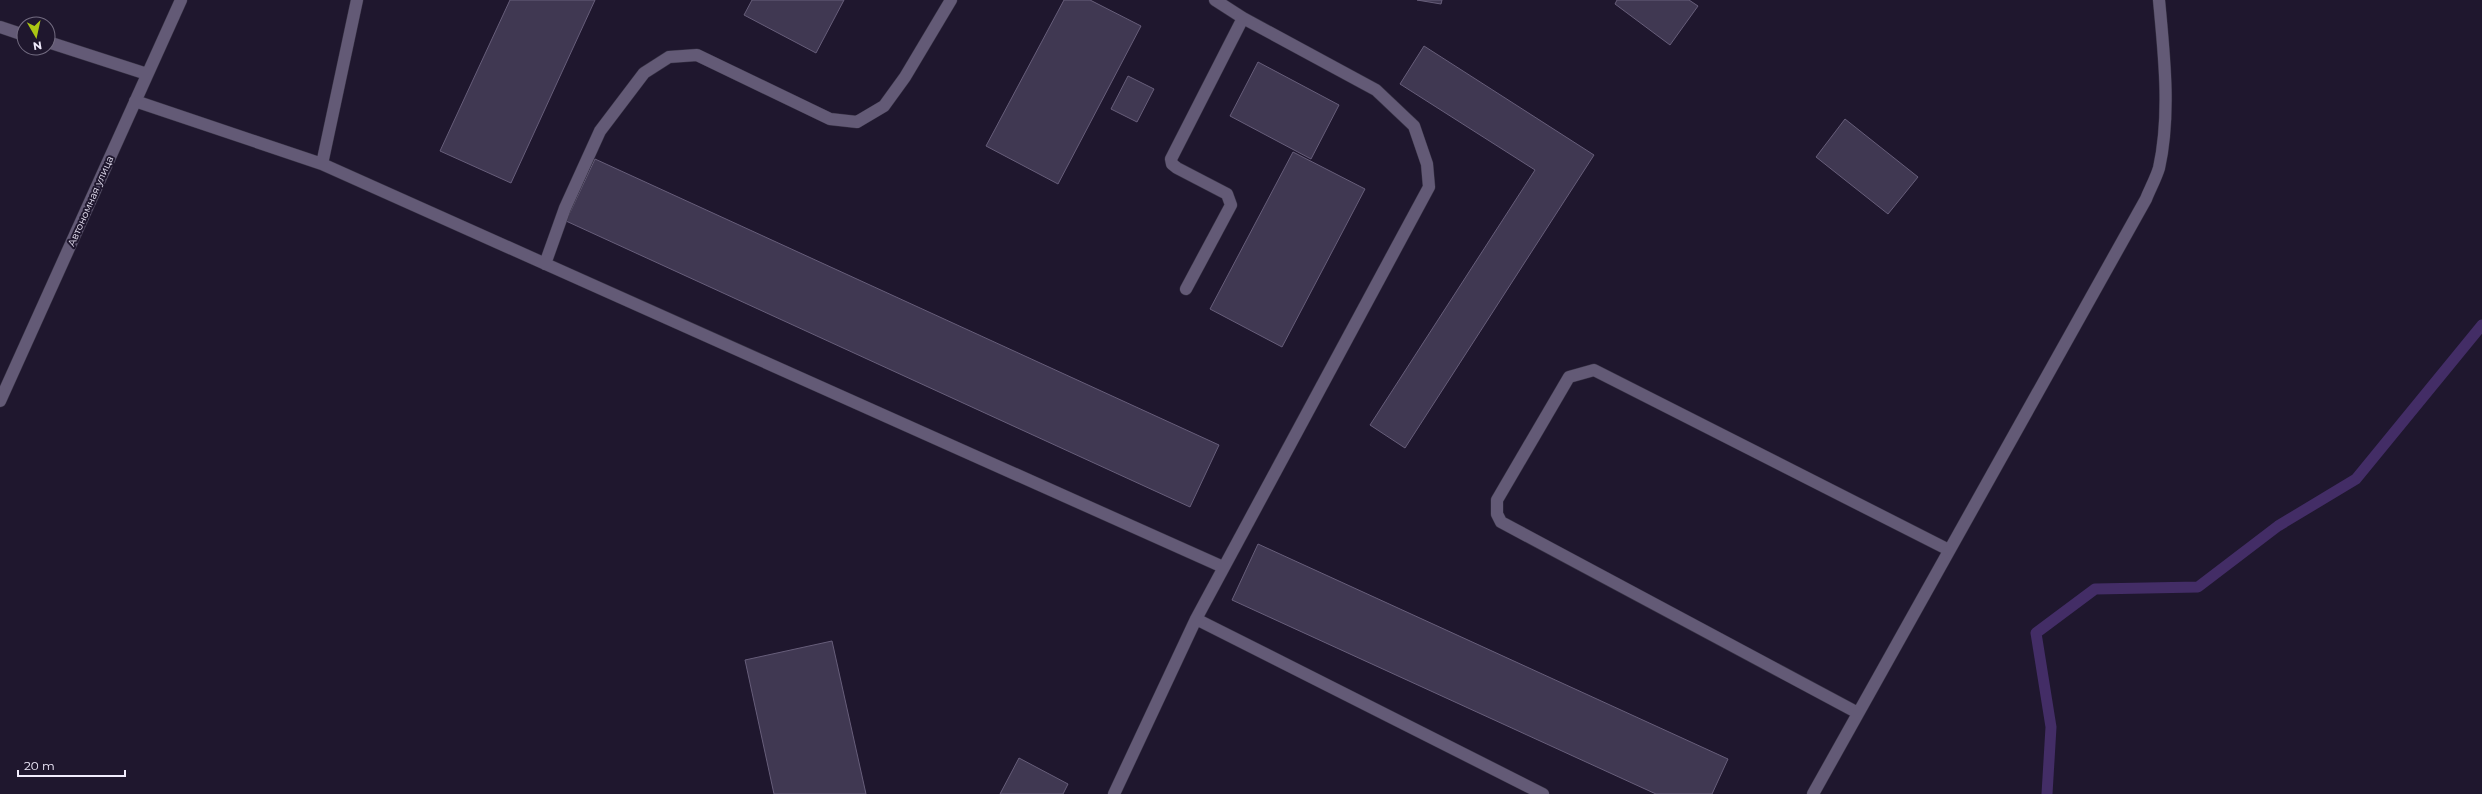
<svg xmlns="http://www.w3.org/2000/svg" width="2482" height="794" font-family="Montserrat,sans-serif">
<style>
.lines{fill:none;stroke-linecap:round;stroke-linejoin:round}
.stream{stroke:#432d66;stroke-width:11}
.building{fill:#403852;stroke:#675e7a}
.minor-casing{stroke:#373244;stroke-width:13}
.minor{stroke:#635a76;stroke-width:12}
.labels{text-anchor:middle;stroke-width:4;stroke-linejoin:round;paint-order:stroke}
.street-label{font-size:10px;fill:#f1ecfd;stroke:#1f172e}
</style>
<rect width="100%" height="100%" fill="#1f172e"/>
<g class="lines">
<path class="stream" d="M2047 794 2051 727 2036 633 2095 589 2198 587 2278 526 2356 479 2482 325"/>
</g>
<path class="building" d="M510 0H595L511 183 440 151Z
M752 0H844L816 53 744 15Z
M1064 0H1090L1141 26 1058 184 986 146Z
M1417 0H1442L1441 4Z
M1617 0H1689L1698 6 1670 45 1615 4Z
M1424 46 1594 155 1405 448 1370 425 1535 170 1400 84Z
M1258 62 1339 105 1311 159 1230 116Z
M1128 76 1154 89 1137 122 1111 109Z
M1845 119 1918 177 1888 214 1816 157Z
M1293 152 1365 189 1282 347 1210 309Z
M595 159 1219 445 1190 507 566 221Z
M1258 544 1728 759 1712 794H1656L1232 600Z
M832 641 866 794H774L745 660Z
M1019 758 1068 784 1063 794H1000Z"/>
<g class="lines">
<g class="minor-casing">
<path id="minor" d="M0 27 24 35
M48 42 147 74
M135 101 322 164 1223 567
M322 164 357 0
M545 264 565 208 600 131 644 73 669 57 697 55 830 119 857 122 884 106 905 77 951 0
M1186 289 1231 205 1227 194 1177 168 1172 164 1171 159 1243 18
M0 401 181 0
M1196 619 1543 794
M1858 713 1501 522 1497 514V500L1569 377 1594 370 1949 550
M1114 794 1196 619 1429 187 1427 164 1414 126 1376 90 1243 18 1215 0
M1813 794 2146 199C2150 189 2156 178 2159 168 2171 114 2164 54 2159 0"/>
</g>
<use href="#minor" class="minor"/>
</g>
<g class="labels">
<g class="street-label">
<text transform="translate(90 201) rotate(-66)" y="4">Автономная улица</text>
</g>
</g>
<g transform="translate(36 36) rotate(171)"><circle r="19" fill="#1f172e" stroke="#736c81"/>
<path d="M0-3L7 15L0 10L-7 15Z" fill="#abc614"/>
<text y="-6" font-size="11" font-weight="bold" text-anchor="middle" fill="#f1ecfd">N</text>
</g>
<path d="M18 770v6h107v-6" fill="none" stroke="#f1ecfd" stroke-width="2"/>
<text x="24" y="770" font-size="12" fill="#f1ecfd" stroke="#1f172e" stroke-width="3" paint-order="stroke">20 m</text>
</svg>
